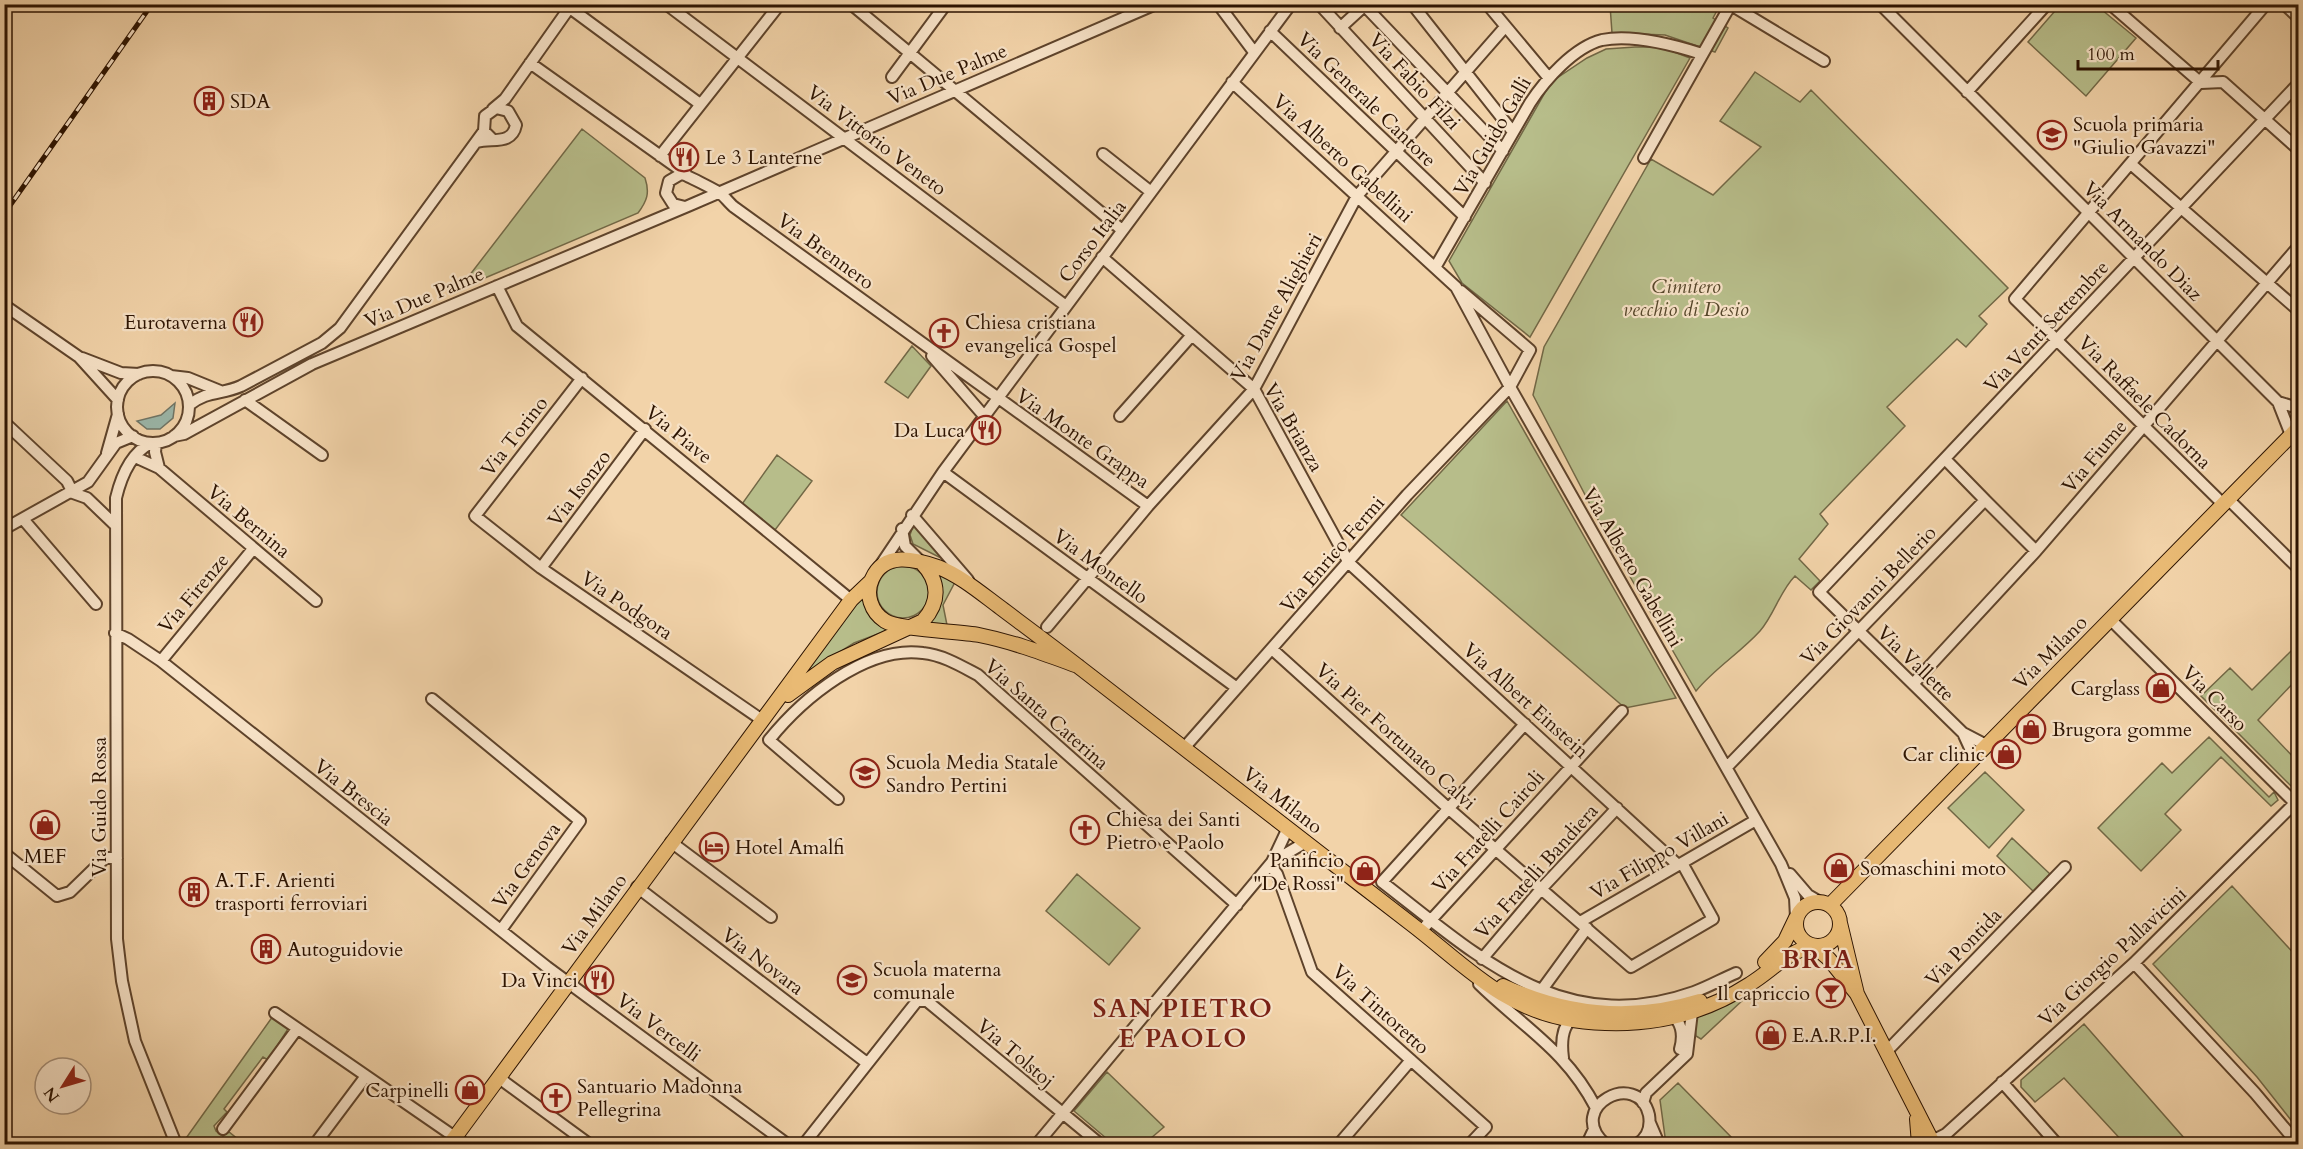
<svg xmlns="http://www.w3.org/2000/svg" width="2303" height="1149" font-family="Cardo,serif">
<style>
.green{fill:#b7bd8a;stroke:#726846;stroke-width:1.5}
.water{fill:#9bb7aa;stroke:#6f7566;stroke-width:1.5}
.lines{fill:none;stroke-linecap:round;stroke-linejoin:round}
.minor-casing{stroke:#5e432b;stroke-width:14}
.major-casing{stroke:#2c1301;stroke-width:16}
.minor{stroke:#f7e2c7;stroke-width:10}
.major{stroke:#e9ba74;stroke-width:14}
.rail-casing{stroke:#2c1301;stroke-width:5}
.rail{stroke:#f7e2c7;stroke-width:3;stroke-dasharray:9;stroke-linecap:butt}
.labels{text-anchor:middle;stroke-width:4.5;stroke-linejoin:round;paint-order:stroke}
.street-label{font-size:20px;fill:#2c1301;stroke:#f7e2c7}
.poi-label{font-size:20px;fill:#2c1301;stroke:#f7e2c7;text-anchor:start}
.park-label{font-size:20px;font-style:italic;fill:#56462a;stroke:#f7e2c7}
.district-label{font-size:26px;font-weight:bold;letter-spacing:1.5px;fill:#7a1f14;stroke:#f7e2c7}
</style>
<rect width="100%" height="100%" fill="#f2d3a9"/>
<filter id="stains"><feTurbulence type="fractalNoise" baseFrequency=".00333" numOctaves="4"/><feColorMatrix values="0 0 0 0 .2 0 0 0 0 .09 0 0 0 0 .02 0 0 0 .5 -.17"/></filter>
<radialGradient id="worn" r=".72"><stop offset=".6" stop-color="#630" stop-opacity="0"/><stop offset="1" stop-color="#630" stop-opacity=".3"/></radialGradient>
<path class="green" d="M2061 4 2096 5 2136 38 2086 96 2028 42Z
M1610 5H1720L1713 18 1728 28 1715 52 1665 35 1612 33Z
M1635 47H1661L1690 58 1530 337 1462 283 1449 261 1551 82 1587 58 1606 49Z
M1755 72 1800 102 1811 90 2008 288 1979 316 1987 324 1966 347 1957 339 1887 407 1905 426 1820 514 1828 524 1799 559 1820 581 1811 590 1795 576C1780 591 1774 615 1760 631 1740 653 1715 668 1696 691L1606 535 1533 395 1544 347 1651 159 1713 195 1761 147 1720 121Z
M582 129 645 178C650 193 647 201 638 213L459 289Z
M912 346 931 366 908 398 885 382Z
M1507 401 1676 698 1625 708 1401 515Z
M777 455 812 481 775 530 742 504Z
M914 522 945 560 913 544 910 535Z
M877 592a26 26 0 1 1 52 0a26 26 0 1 1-52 0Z
M940 575 955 582 943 605 947 625H927Z
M864 593 891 629 854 643 810 671 805 668Z
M2298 644V678L2258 720 2298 762V784L2291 786 2201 696 2230 668 2252 690Z
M2209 737 2269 797 2274 792 2278 800 2271 806 2221 757 2165 814 2181 830 2141 871 2098 828 2162 763 2172 773Z
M1985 772 2024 810 1989 848 1948 808Z
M2012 838 2050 874 2034 892 1997 856Z
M1077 874 1140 928 1109 965 1046 911Z
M2232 886 2298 958V1129L2257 1077 2153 964Z
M1759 985 1701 1039 1696 1036 1694 1020 1701 1013Z
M273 1016 288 1029 268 1060 263 1057 224 1109 227 1112 214 1126 216 1131 223 1136 229 1132 244 1144H186L184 1141Z
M2084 1024 2185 1139 2179 1144H2125L2064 1078 2035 1102 2021 1087V1080Z
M1107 1072 1164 1127 1144 1144H1113L1074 1111Z
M1678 1083 1738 1144H1666L1660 1100Z"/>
<path class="water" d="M175 403 173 418 160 429H147L137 421 161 415Z"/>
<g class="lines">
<g class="minor-casing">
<path id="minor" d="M666 4 1066 306
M851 4 1122 230
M1218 4 1254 52
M1319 4 1485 183
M1363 4 1503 151
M1412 4 1513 132
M1487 4 1548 77
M1880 4 2278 402 2291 435 2298 437
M2110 4 2201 83 2223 82 2298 149
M2284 4 2298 17
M1731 5 1824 61
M570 8 700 104
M1340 28 1364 6 1370 5
M1270 31 1465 217
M530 63 686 174
M892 77 946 4
M1232 82 1456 287 1510 387 1781 864 1795 898 1796 918
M1967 92 2047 4
M493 109 505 99 572 4
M477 142C493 138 512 145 516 125L508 111 496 108 485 116 484 131 492 139
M1103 154 1151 192
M660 156 780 4
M1644 158 1731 4
M2132 165 2298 310
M685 207 673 204 666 193 669 181 681 174C685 174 715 190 720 193 725 197 729 203 734 207L1148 506
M1102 257 1254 389 1349 563 1678 865
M1436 266 1530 103C1545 80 1574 47 1602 40 1632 34 1674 45 1702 54
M497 286 517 326 851 600
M4 305 79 357 118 400
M932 356 985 417
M82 358 121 373 139 374
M117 407a36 36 0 1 1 72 0a36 36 0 1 1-72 0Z
M171 376 188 378 220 391
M582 378 475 516 541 568 762 720
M245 400 322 455
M2278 402 2298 408
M189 405C208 390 221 395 241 386L322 343 340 328 484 131
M1120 416 1192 335
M4 422 67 481 73 493 87 498 114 524
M174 436 184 434 312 364 688 206 1156 4
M151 443C131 453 121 477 116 498L117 939 122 981 135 1041 176 1144
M156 443 155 452 159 468
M107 453 118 414
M135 457 159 468 316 601
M1945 459 1985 500
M943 472 1237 688
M2228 499 2298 568
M2223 504 2015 299 2266 4
M912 515 968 580
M23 519 96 604
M4 529 88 482 116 443 133 436
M902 529 905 546 922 563
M880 566 943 472 1291 4
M541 568 645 429
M2110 619 2295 803
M1047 627 1148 506 1254 389 1357 196 1505 27
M115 633 128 639 161 661 547 967 787 1144
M1273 650 1448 808 1631 967 1713 919 1682 863
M161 661 253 549
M1913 684 2036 551 2298 247
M432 699 580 821 501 930
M1525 724 1382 882C1478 956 1562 1039 1694 992 1708 987 1722 979 1736 973
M1963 733 1986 745
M1184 748 1407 495 1510 387 1530 350 1461 291
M1974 757 1963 733 1819 592 2298 84
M1727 767 1985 500 2036 551
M838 799 769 740C802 699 866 645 923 653 943 655 961 666 978 675L1237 905
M671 842 771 917
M4 853 57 896 70 892 105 858H117
M1272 862 1306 842
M1270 865 1277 874 1312 972 1486 1127 1470 1144
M1790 874 1808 895 1820 902
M637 887 867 1063
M1580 922 1756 820
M1421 931 1622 711
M1482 959 1542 888 1617 808
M2134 963 2255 1093 2298 1144
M1479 984C1524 1028 1566 1050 1596 1108
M1541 991 1587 928
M275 1013 465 1144
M1669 1014C1682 1020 1684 1035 1680 1049
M1887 1051 2065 867
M1563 1058C1561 1043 1561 1024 1576 1016
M499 1078 589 1144
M2002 1082 2057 1144
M1643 1103 1646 1093 1687 1054 1692 1012
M1650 1123 1659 1144
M223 1129 297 1029
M1932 1141 1946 1134 2134 963 2298 800
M315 1144 366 1076
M804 1144 917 1001H927L1100 1144
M1037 1144 1272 862 1288 828
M1339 1144 1411 1060
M1587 1144 1594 1129
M1605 1144C1564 1107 1638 1068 1649 1115 1651 1127 1647 1138 1637 1144"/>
</g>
<g class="major-casing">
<path id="major" d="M1078 666C1045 654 1014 642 979 635 958 631 899 630 885 621 871 612 865 594 872 579 884 551 915 559 938 567 961 576 982 594 1001 608 1029 629 1056 649 1083 670 1193 754 1301 839 1410 923 1464 964 1502 1009 1573 1020 1635 1029 1696 1019 1750 984 1773 970 1787 951 1814 946L1829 959 1857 994
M788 695 832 663 923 621C940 602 940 582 922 563
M1796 924a22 22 0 1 1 44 0a22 22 0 1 1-44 0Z
M1830 905 2298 428
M1840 923 1857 994 1932 1141
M1765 962 1785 941 1796 918
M1503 986C1566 1015 1633 1022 1700 1001
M1917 1119 1919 1144
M450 1144 851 600 871 581"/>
</g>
<use href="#minor" class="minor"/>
<use href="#major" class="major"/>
<g class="rail-casing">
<path id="rail" d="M4 214 152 4"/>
</g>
<use href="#rail" class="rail"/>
</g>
<defs>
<g id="building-ring" transform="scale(1.5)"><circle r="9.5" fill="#f7e2c7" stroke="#8f2418" stroke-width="1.5"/><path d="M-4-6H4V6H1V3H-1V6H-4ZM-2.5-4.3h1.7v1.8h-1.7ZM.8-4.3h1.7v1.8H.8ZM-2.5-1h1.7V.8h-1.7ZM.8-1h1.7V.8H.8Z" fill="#8f2418"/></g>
<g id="school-ring" transform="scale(1.5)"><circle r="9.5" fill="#f7e2c7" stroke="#8f2418" stroke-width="1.5"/><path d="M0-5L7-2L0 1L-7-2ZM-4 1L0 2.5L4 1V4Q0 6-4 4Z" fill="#8f2418"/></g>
<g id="restaurant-ring" transform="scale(1.5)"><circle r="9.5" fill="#f7e2c7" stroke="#8f2418" stroke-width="1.5"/><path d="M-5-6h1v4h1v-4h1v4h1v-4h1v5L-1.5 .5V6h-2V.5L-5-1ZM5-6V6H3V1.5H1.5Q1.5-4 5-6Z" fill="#8f2418"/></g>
<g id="church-ring" transform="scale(1.5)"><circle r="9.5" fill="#f7e2c7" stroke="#8f2418" stroke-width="1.5"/><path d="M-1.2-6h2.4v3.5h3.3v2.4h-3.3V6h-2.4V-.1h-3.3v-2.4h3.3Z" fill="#8f2418"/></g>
<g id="shop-ring" transform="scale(1.5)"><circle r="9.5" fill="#f7e2c7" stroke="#8f2418" stroke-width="1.5"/><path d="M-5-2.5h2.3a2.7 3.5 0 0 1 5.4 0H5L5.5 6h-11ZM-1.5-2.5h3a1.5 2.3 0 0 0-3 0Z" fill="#8f2418"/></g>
<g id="hotel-ring" transform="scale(1.5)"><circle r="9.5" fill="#f7e2c7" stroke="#8f2418" stroke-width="1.5"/><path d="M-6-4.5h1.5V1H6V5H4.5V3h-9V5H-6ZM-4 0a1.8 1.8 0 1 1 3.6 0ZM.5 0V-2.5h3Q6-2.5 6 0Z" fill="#8f2418"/></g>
<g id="bar-ring" transform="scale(1.5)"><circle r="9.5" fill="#f7e2c7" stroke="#8f2418" stroke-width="1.5"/><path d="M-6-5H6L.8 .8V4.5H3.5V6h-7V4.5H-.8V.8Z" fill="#8f2418"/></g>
</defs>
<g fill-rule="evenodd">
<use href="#building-ring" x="209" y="101"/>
<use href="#school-ring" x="2052" y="135"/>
<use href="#restaurant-ring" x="684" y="157"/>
<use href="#restaurant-ring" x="248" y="322"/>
<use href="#church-ring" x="944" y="333"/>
<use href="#restaurant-ring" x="986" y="430"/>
<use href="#shop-ring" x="2161" y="688"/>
<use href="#shop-ring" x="2031" y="729"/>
<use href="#shop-ring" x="2006" y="754"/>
<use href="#school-ring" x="865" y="773"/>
<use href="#shop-ring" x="45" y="825"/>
<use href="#church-ring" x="1085" y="830"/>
<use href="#hotel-ring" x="714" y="847"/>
<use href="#shop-ring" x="1839" y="868"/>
<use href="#shop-ring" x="1365" y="871"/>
<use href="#building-ring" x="194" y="892"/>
<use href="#building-ring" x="266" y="949"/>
<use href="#restaurant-ring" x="599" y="980"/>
<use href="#school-ring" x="852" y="980"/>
<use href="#bar-ring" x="1831" y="993"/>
<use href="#shop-ring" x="1771" y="1035"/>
<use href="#shop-ring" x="470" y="1090"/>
<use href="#church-ring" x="556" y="1098"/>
</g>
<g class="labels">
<g class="street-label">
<text transform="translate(947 74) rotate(-23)" y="7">Via Due Palme</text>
<text transform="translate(1415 81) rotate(47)" y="7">Via Fabio Filzi</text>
<text transform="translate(1367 99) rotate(44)" y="7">Via Generale Cantore</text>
<text transform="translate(1492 136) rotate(-60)" y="7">Via Guido Galli</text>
<text transform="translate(877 140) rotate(37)" y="7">Via Vittorio Veneto</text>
<text transform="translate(1343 158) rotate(42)" y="7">Via Alberto Gabellini</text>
<text transform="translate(1092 241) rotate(-53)" y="7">Corso Italia</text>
<text transform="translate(2143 241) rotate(45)" y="7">Via Armando Diaz</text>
<text transform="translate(826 251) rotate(36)" y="7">Via Brennero</text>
<text transform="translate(424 297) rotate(-23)" y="7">Via Due Palme</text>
<text transform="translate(1276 307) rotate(-61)" y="7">Via Dante Alighieri</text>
<text transform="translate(2046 326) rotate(-47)" y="7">Via Venti Settembre</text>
<text transform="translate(2145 402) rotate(45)" y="7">Via Raffaele Cadorna</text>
<text transform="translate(1294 427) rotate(60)" y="7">Via Brianza</text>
<text transform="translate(679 434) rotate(39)" y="7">Via Piave</text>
<text transform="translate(514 436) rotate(-52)" y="7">Via Torino</text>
<text transform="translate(1083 438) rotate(35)" y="7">Via Monte Grappa</text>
<text transform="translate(2094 456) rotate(-50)" y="7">Via Fiume</text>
<text transform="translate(579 488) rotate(-53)" y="7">Via Isonzo</text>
<text transform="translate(249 521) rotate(40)" y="7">Via Bernina</text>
<text transform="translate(1332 554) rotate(-49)" y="7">Via Enrico Fermi</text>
<text transform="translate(1101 566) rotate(36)" y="7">Via Montello</text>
<text transform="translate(1633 567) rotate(60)" y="7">Via Alberto Gabellini</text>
<text transform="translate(193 593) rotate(-50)" y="7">Via Firenze</text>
<text transform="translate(1868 595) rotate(-46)" y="7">Via Giovanni Bellerio</text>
<text transform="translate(627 605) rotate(34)" y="7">Via Podgora</text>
<text transform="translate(2050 652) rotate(-45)" y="7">Via Milano</text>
<text transform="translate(1916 663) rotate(44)" y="7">Via Vallette</text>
<text transform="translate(2215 698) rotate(45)" y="7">Via Carso</text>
<text transform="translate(1526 700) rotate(42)" y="7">Via Albert Einstein</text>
<text transform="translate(1047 714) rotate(41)" y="7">Via Santa Caterina</text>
<text transform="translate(1396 736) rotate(42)" y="7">Via Pier Fortunato Calvi</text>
<text transform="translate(354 792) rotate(38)" y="7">Via Brescia</text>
<text transform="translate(1283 800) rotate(38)" y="7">Via Milano</text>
<text transform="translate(99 807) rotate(-90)" y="7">Via Guido Rossa</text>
<text transform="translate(1488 831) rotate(-48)" y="7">Via Fratelli Cairoli</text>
<text transform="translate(1659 855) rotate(-30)" y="7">Via Filippo Villani</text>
<text transform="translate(526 865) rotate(-54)" y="7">Via Genova</text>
<text transform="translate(1536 871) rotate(-48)" y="7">Via Fratelli Bandiera</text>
<text transform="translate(594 914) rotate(-54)" y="7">Via Milano</text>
<text transform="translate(1963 947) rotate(-46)" y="7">Via Pontida</text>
<text transform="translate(2112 956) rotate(-43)" y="7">Via Giorgio Pallavicini</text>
<text transform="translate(763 961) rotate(37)" y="7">Via Novara</text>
<text transform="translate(1381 1009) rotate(42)" y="7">Via Tintoretto</text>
<text transform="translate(659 1027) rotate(37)" y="7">Via Vercelli</text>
<text transform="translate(1016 1053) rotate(40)" y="7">Via Tolstoj</text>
</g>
<g class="poi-label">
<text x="230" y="108">SDA</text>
<text x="2073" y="131">Scuola primaria<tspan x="2073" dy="23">"Giulio Gavazzi"</tspan></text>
<text x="705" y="164">Le 3 Lanterne</text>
<text x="227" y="329" text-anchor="end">Eurotaverna</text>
<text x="965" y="329">Chiesa cristiana<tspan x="965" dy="23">evangelica Gospel</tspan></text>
<text x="965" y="437" text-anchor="end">Da Luca</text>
<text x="2140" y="695" text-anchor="end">Carglass</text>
<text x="2052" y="736">Brugora gomme</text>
<text x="1985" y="761" text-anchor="end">Car clinic</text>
<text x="886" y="769">Scuola Media Statale<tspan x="886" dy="23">Sandro Pertini</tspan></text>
<text x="1106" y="826">Chiesa dei Santi<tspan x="1106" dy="23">Pietro e Paolo</tspan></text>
<text x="735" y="854">Hotel Amalfi</text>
<text x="45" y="863" text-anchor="middle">MEF</text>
<text x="1344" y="867" text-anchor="end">Panificio<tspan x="1344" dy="23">"De Rossi"</tspan></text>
<text x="1860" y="875">Somaschini moto</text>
<text x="215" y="887">A.T.F. Arienti<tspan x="215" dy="23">trasporti ferroviari</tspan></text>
<text x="287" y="956">Autoguidovie</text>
<text x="873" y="976">Scuola materna<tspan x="873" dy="23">comunale</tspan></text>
<text x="578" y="987" text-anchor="end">Da Vinci</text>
<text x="1810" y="1000" text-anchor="end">Il capriccio</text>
<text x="1792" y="1042">E.A.R.P.I.</text>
<text x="577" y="1093">Santuario Madonna<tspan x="577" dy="23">Pellegrina</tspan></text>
<text x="449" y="1097" text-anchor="end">Carpinelli</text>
</g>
<g class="park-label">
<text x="1686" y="293">Cimitero<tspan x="1686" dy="23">vecchio di Desio</tspan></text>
</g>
<g class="district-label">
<text x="1818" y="968">BRIA</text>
<text x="1183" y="1017">SAN PIETRO<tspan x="1183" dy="30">E PAOLO</tspan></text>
</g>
</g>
<rect width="2303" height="1149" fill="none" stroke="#f2d3a9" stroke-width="24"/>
<rect x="6" y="6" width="2291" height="1137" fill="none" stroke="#2c1301" stroke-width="3"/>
<rect x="12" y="12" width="2279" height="1125" fill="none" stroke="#2c1301" stroke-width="1.5"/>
<g transform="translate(63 1086) rotate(233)"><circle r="28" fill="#f7e2c7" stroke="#a68f78" stroke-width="1.5"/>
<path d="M0-4.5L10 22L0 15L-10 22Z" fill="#8f2418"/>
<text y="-9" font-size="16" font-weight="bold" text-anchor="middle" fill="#2c1301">N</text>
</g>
<path d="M2078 60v9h140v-9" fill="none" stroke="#2c1301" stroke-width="3"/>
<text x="2087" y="60" font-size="18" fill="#2c1301" stroke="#f7e2c7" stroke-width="4.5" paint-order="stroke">100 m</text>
<rect width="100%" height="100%" filter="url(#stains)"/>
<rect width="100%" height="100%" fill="url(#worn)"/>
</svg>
